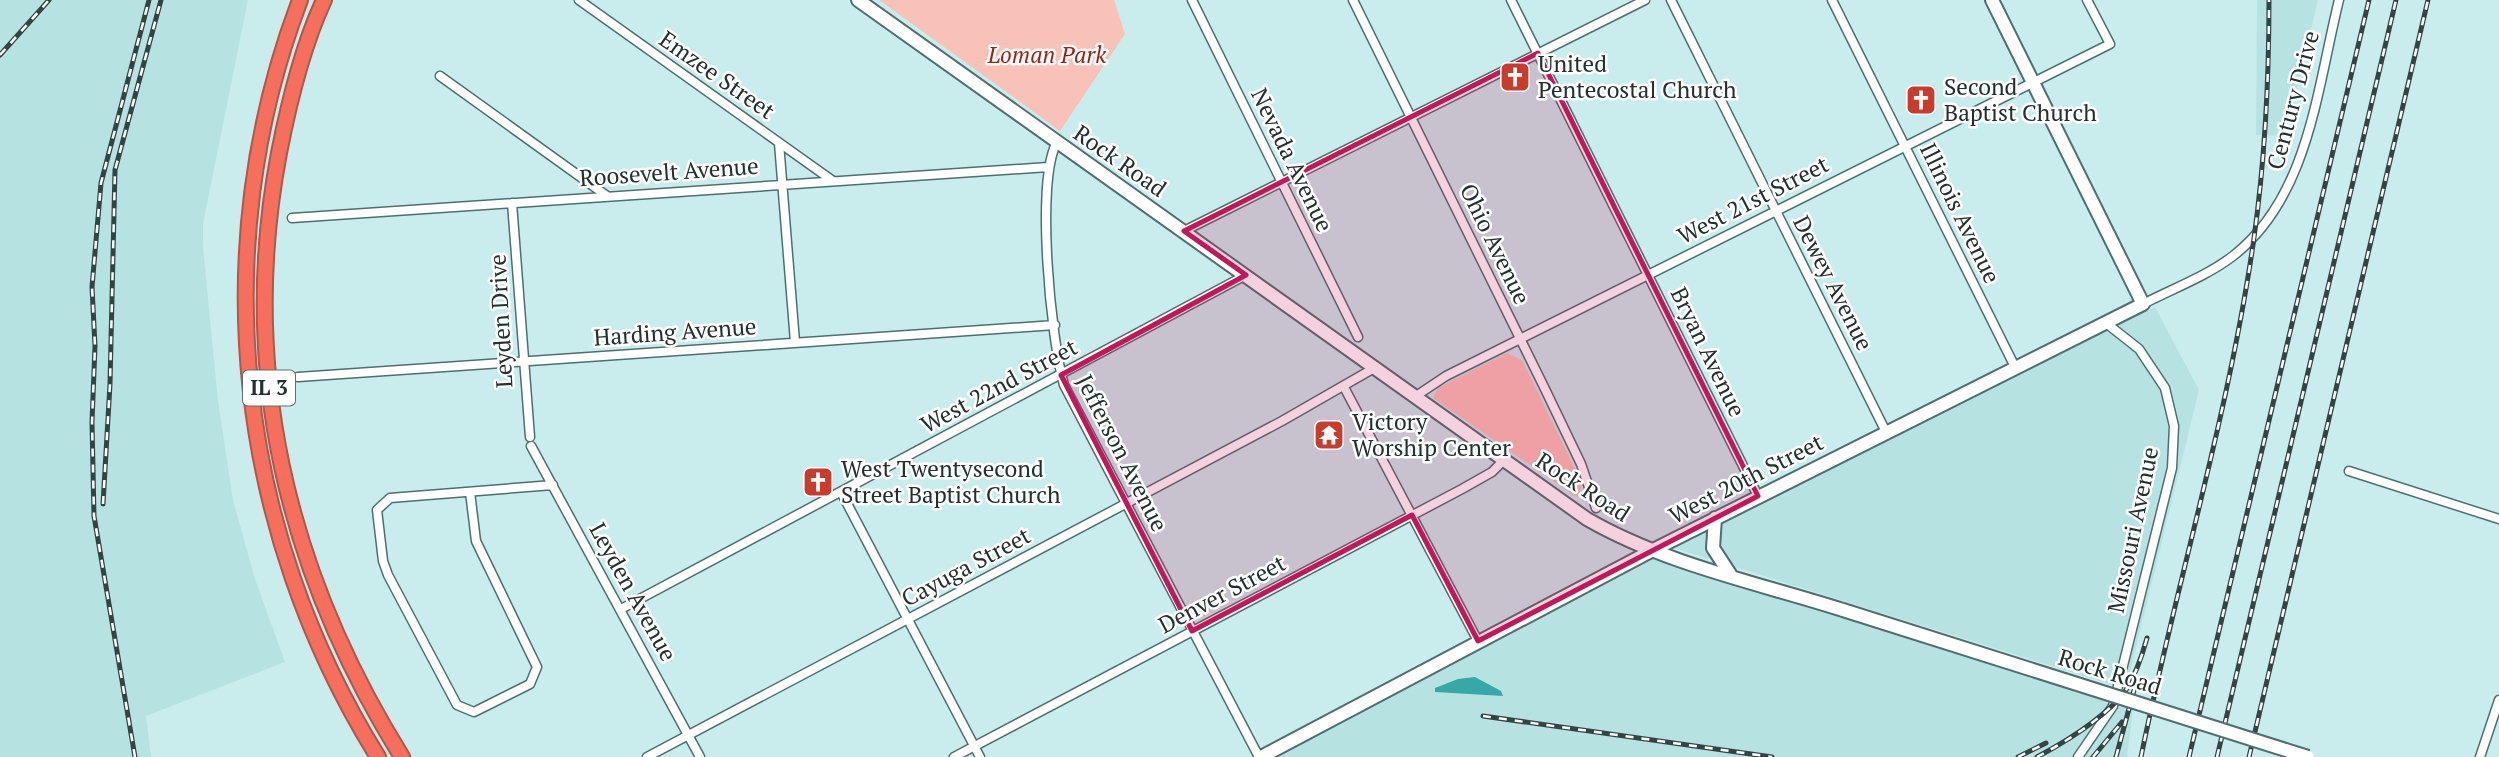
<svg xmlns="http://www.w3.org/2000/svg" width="2499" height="757" font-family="'PT Serif',serif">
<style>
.built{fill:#b6e3e2}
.green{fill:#f9c2b8}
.water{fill:#37a8a7}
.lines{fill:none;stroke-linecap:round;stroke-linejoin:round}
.street-casing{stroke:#4e6f6e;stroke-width:11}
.secondary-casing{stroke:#4e6f6e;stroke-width:16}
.highway-casing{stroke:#ab594d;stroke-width:18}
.street{stroke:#fff;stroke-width:8}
.secondary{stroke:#fff;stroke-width:12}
.highway{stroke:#f56f5c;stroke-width:14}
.rail-casing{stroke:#344444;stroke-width:5}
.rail{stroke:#fff;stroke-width:2.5;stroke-dasharray:8;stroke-linecap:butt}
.secondary-bridge-casing{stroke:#4e6f6e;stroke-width:16;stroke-linecap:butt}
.secondary-bridge{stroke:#fff;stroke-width:12}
.marked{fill:#c2185b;fill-opacity:0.2;stroke:#c2185b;stroke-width:5;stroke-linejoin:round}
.labels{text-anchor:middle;stroke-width:5;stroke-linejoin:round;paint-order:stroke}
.shield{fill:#fff;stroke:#646e6e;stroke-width:2}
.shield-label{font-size:21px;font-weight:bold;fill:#223030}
.park-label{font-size:23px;font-style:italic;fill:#982418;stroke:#fff}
.poi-label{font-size:23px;fill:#223030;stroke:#fff;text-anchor:start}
.street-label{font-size:23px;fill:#223030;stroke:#fff}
</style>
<rect width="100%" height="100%" fill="#c9edec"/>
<path class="built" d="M0 0H248L203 224V246L218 401 233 500 255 579 285 662 146 716 151 757H0Z
M2257 0H2318L2286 136 2256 135Z
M2155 307 2199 390 2126 689 1674 548Z
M1655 558 2133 709 2127 757H1274Z"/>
<path class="green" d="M879 0H1114L1125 34 1060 131Z
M1507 353 1522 360 1582 483 1578 498 1433 398 1438 388Z"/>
<path class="water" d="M1475 677 1501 691 1503 696 1435 692V688L1458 679Z"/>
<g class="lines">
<g class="street-casing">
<path id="street" d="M579 0 833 181
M1192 0 1358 337
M1353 0 1544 387 1581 464 1596 508
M1511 0 1758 496
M1671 0 1886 432
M1832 0 2016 369
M440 76 607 196
M1057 142C1035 181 1051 340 1064 385L1259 757
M779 143 795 342
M512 203 530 437
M292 218 1048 167
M1184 231 1645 0
M2143 304C2172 289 2207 276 2233 256 2309 197 2317 88 2339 0
M298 377 1055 325
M1344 387 1478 641
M1416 396 1446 376 2110 44 2087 0
M531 446 700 757
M2349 471 2499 519
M470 492 476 541 537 667 530 684 474 712 457 705 388 575 383 561 377 510 390 498 553 485
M841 492 980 757
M621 609 1246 275
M647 757 1282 421 1376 367
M954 757 1462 489 1492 472 1504 460
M2078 757 2113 706 2172 468 2174 426 2165 388 2139 349 2106 323
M2480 757 2499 700"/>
</g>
<g class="secondary-casing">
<path id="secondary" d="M858 0 1587 519C1665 564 1758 583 1843 610
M1715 518 1713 548 1730 574
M1261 757 1653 550 2143 304 1992 0"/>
</g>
<g class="highway-casing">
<path id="highway" d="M300 0C205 250 237 531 378 757
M324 0C302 47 289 102 279 153 238 369 287 572 402 757"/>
</g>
<use href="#street" class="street"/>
<use href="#secondary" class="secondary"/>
<use href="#highway" class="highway"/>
<g class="rail-casing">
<path id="rail" d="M0 55 49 0
M103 504 110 384 115 170 161 0
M1483 716 1772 757
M135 757 94 516 92 422 95 346 92 287 101 183 149 0
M2018 757 2046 743
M2037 757C2067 741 2105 718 2126 690 2136 674 2142 656 2147 638
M2093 757 2122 722
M2116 757 2137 679
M2141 757C2176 584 2229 414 2254 238 2265 159 2269 80 2269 0
M2189 757 2369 0
M2217 757 2396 0
M2249 757 2428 0"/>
</g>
<use href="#rail" class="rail"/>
<g class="secondary-bridge-casing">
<path id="secondary-bridge" d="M1843 610 2308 757"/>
</g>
<use href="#secondary-bridge" class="secondary-bridge"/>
</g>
<path class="marked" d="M1538 53 1758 496 1478 641 1412 515 1192 631 1061 375 1246 275 1184 231Z"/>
<defs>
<g id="church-square" transform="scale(1.575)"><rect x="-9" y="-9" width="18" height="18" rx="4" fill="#c93c2c" stroke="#fff"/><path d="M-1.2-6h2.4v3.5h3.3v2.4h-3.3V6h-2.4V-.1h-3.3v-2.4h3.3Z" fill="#fff"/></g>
<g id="temple-square" transform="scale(1.575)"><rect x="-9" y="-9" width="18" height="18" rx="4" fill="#c93c2c" stroke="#fff"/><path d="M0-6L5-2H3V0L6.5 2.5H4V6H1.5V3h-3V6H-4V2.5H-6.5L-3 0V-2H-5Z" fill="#fff"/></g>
</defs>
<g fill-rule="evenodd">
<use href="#church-square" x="1515" y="77"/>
<use href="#church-square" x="1921" y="100"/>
<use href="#temple-square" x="1329" y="435"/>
<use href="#church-square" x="818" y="482"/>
</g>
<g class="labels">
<rect class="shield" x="243" y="370.5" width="52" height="35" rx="5"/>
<g class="shield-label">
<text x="269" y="395">IL 3</text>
</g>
<g class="park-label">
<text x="1047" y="63">Loman Park</text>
</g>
<g class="poi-label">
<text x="1538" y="72">United<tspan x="1538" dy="26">Pentecostal Church</tspan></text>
<text x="1944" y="95">Second<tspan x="1944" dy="26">Baptist Church</tspan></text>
<text x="1352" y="430">Victory<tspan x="1352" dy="26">Worship Center</tspan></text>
<text x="841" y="477">West Twentysecond<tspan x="841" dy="26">Street Baptist Church</tspan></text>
</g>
<g class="street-label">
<text transform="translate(717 75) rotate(35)" y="8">Emzee Street</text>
<text transform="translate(2293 100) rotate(-75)" y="8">Century Drive</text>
<text transform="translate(1292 160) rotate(64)" y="8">Nevada Avenue</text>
<text transform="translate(1120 161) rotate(35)" y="8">Rock Road</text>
<text transform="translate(669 172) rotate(-4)" y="8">Roosevelt Avenue</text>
<text transform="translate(1753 200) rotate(-27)" y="8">West 21st Street</text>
<text transform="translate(1960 213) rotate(64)" y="8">Illinois Avenue</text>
<text transform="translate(1495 244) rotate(64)" y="8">Ohio Avenue</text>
<text transform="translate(1833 283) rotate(63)" y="8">Dewey Avenue</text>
<text transform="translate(501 321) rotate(-93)" y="8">Leyden Drive</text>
<text transform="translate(675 332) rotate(-4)" y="8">Harding Avenue</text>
<text transform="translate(1708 352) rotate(64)" y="8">Bryan Avenue</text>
<text transform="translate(999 386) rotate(-28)" y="8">West 22nd Street</text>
<text transform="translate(1122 453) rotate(63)" y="8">Jefferson Avenue</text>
<text transform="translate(1746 479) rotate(-27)" y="8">West 20th Street</text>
<text transform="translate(1583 487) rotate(33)" y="8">Rock Road</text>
<text transform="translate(2133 530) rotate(-78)" y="8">Missouri Avenue</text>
<text transform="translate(966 567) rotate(-28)" y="8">Cayuga Street</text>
<text transform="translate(633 592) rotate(61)" y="8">Leyden Avenue</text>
<text transform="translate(1222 594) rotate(-28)" y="8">Denver Street</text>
<text transform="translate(2110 672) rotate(17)" y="8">Rock Road</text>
</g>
</g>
</svg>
